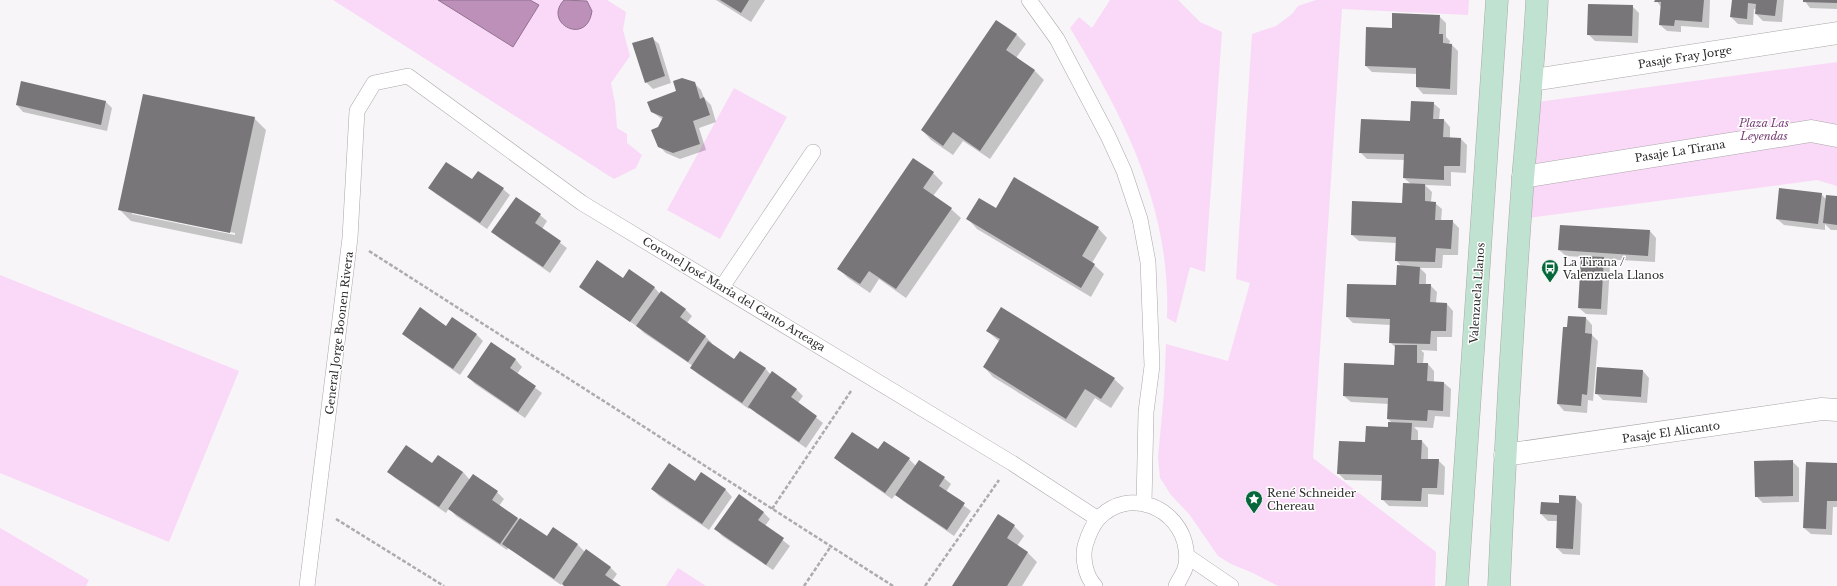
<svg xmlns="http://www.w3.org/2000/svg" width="1837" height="586" font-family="'Libre Baskerville',serif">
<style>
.green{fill:#f9d9f7}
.water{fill:#bd90ba;stroke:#927290}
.shadow{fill:#0003;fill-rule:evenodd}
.building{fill:#787678}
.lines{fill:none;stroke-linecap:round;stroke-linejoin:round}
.lane-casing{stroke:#aaa7a9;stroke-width:16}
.street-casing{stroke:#aaa7a9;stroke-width:23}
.secondary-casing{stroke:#aaa7a9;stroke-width:23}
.path{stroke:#adacad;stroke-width:2.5;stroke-dasharray:4 2;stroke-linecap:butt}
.lane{stroke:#fff;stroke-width:15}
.street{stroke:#fff;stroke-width:22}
.secondary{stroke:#c0e3d1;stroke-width:22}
.labels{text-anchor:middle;stroke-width:3;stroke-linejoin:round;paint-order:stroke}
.street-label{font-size:11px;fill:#2d2c2d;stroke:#fff}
.park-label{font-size:11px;font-style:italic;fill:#763e74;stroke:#fff}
.poi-label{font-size:11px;fill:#2d2c2d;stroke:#fff;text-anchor:start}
</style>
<rect width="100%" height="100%" fill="#f7f5f7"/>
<path class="green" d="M333 0H607L626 12 623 30 630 56 611 83 615 103 617 128 627 134V143L642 155 636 168 614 179Z
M1110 0H1178L1200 22 1222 32 1205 272 1190 267 1176 323 1167 318C1171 208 1125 119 1070 28L1079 17 1092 28Z
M1316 0H1469L1468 15 1342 9 1313 458 1436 552 1435 586H1278L1253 573 1231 564 1218 556 1189 514 1171 495 1160 478 1158 457 1164 393 1166 344 1228 361 1250 283 1236 279 1252 34 1276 26 1292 14 1298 6Z
M1837 62V186L1817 180 1521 219 1530 103Z
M734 88 787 117 720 239 667 210Z
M0 275 239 371 169 542 0 473Z
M0 528 89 580 86 586H0Z
M678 568 706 586H666Z"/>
<path class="water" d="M438 0H530L539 5 513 47Z
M564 0 587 1 592 11C587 47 542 23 564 0Z"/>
<path class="shadow" d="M716 0H765L751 22Z
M1656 0H1710L1709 28 1681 26V32L1667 31 1660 25 1661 7Z
M1733 0H1784L1782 22 1763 21 1756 14 1757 9H1754L1753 25 1738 24 1731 17Z
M1804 0H1837V9L1810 8Z
M1632 6 1639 13 1638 43 1595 41 1588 34Z
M1439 16 1446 23V37L1450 41 1449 44 1452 45 1458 51 1457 95 1423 94 1417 87V74L1372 72 1366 66 1393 29Z
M997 21 1017 35 1026 44 1016 58 1035 71 1044 80 990 159 963 141 953 155 931 140 922 130Z
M652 38 659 44 671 83 653 89 646 82Z
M694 83 701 90 704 98 711 105 716 122 699 128 706 150 680 159 666 153 659 146V128L663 120 651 111 678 92Z
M106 102 112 108 107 131 23 112 17 105Z
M1433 103 1440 109 1439 120H1444L1450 127V138L1461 139 1467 145 1466 173 1451 172V186L1425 185 1432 192 1431 202 1435 203 1442 209 1441 221H1452L1459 228 1458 255H1443L1442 268H1420L1426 274V285H1430L1437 292 1436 303 1447 304 1453 311 1452 337H1437V351L1421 350 1424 353 1423 364H1428L1434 371V382L1444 383 1451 389 1450 417 1435 416 1433 428 1414 427 1418 431V441H1422L1428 448V460H1438L1445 467 1444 495 1428 494V507L1389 506 1382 499 1383 481 1345 480 1338 473 1366 443 1389 428 1392 423 1388 419 1389 404 1351 402 1344 396 1395 366 1396 348 1390 342 1391 325 1353 323 1347 317 1397 287 1402 267 1396 260V243L1359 241 1352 235 1403 204 1411 184 1404 178 1405 160 1367 159 1360 152 1411 122Z
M254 118 266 130 242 244 131 221 120 210ZM132 212 235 233V235L132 214Z
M913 159 933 173 943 183 933 196 951 209 961 218 906 298 879 279 870 293 848 278 838 268Z
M473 181 503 189 510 195 487 229 436 194 429 188Z
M1821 194 1826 199 1837 197V230H1831L1825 224V230L1784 225 1777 219Z
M996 209 1098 228 1107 238 1092 263 1104 274 1091 297 977 229 968 219Z
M540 215 547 221 542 229 567 248 550 273 499 238 493 232Z
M1650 231 1656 238 1655 262 1604 259 1610 265 1607 315 1586 314 1579 308 1582 257 1566 256 1559 250Z
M624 280 654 287 660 294 685 309 692 316 687 323 705 336 712 343 711 344 734 360 765 368 771 375 796 389 803 396 798 403 823 423 806 448 756 413 750 407 749 409 698 374 691 368 693 366 644 333 638 327 587 293 580 287Z
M1586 318 1592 325V335L1598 341 1593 401 1588 400 1587 413 1564 411 1558 404 1568 328Z
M446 327 477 335 483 341 460 375 410 340 403 334Z
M987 331 1114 379 1124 388 1111 408 1095 398 1076 428 993 377 984 367 1000 342Z
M491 343 516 360 522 367 517 374 542 393 525 418 475 384 468 377Z
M1643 371 1649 378 1647 403 1603 400 1596 393Z
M835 458 909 459 916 466 944 478 951 484 946 492 971 511 954 536 903 501 896 494 892 499 842 464Z
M1792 461 1799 468V502L1763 503 1756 496Z
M1837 464V507H1833L1832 535 1811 534 1804 528Z
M432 465 463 472 470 480 473 476 497 492 504 499 499 506 520 520 547 537 553 528 578 545 585 552 610 567 617 574 612 581 619 586H565L562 583 561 585 508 548 507 550 456 516 449 508 446 513 395 478 389 472Z
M701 473 726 490 732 497 709 530 659 496 652 489 695 482Z
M1575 497 1582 504 1580 555 1563 554 1557 548 1558 521H1548L1541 514Z
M763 512 770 519 765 526 790 546 773 570 722 536 716 529Z
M999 516 1014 526 1024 536 1017 546 1028 553 1037 562 1022 586H953Z"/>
<path class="building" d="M720 0H749L741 13Z
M1655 0H1704L1702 22 1675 20 1674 26 1659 25 1661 2H1654Z
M1732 0H1777L1775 16 1755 14 1756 4 1748 3 1747 19 1730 17Z
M1803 0H1837V3L1803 2Z
M1588 4 1633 5 1632 36 1587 35Z
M1392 13 1440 15 1439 34H1443V43L1452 44 1450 89 1416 87V68L1365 66 1366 27 1392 28Z
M996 20 1017 34 1006 50 1035 70 980 151 953 132 943 146 921 130Z
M653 37 665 76 645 83 632 43Z
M682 78 695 82 700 99 704 97 710 115 693 121 700 144 673 153 658 147 651 130 658 127 663 117 651 112 647 102 676 91 673 81Z
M21 81 106 101 101 125 16 105Z
M143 94 255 117 230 233 118 210Z
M1411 101 1434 102 1433 119H1444L1443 137 1461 138 1460 166H1444V180L1403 178 1404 154 1359 153 1361 119 1410 121Z
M913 158 934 172 923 188 952 208 896 289 869 271 860 284 837 269Z
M446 162 472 179 478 171 504 188 480 223 428 188Z
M1014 177 1099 227 1082 256 1095 264 1081 288 966 219 979 198 996 208Z
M1403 183 1425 184V201L1436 202 1435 220H1453L1451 249 1436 248 1435 262 1395 261 1396 237 1351 235 1352 201 1402 203Z
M1779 188 1822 193 1818 224 1776 219Z
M1826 195 1837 196V225L1823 223Z
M516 197 541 214 535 223 561 241 543 267 491 232Z
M1560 225 1650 230 1648 256 1558 250Z
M1581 256 1604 257 1601 309 1578 308Z
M597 260 623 278 629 269 655 287 630 322 579 287Z
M1397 265 1420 267 1419 284H1431L1430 302 1447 303 1446 331H1431L1430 344 1389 343 1390 319 1346 317 1347 284 1396 285Z
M661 291 686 309 680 317 706 336 688 362 636 326Z
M420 307 446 326 452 317 477 334 453 369 402 334Z
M1001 307 1115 378 1101 399 1085 389 1066 419 983 367 1000 339 986 331Z
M1568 316 1586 317 1585 333 1592 334 1587 395 1582 394 1581 406 1557 404 1563 327H1567Z
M708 341 734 359 740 351 766 368 742 403 690 368Z
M491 342 516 359 510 368 536 386 518 412 467 377Z
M1395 345H1417V363H1428L1427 381 1444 382 1443 411 1428 410 1427 421 1387 419 1388 398 1343 396 1344 363 1394 365Z
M1597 367 1643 370 1641 397 1595 394Z
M772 371 797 389 791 397 817 416 799 442 748 407Z
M1388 422 1412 423 1411 440H1422L1421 459H1439L1437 488H1422L1421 501 1381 500 1382 475 1337 474 1339 441 1365 442 1366 426 1388 427Z
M852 432 878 449 884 441 910 458 885 493 834 458Z
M406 445 432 463 438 455 463 472 439 507 387 472Z
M919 460 945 477 939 486 965 503 947 530 895 495Z
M1793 460V496L1755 497 1754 461Z
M1806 462 1837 463V501H1827L1826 529 1803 528Z
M669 463 695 481 701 472 726 489 702 524 651 489Z
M473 474 498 491 492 500 518 518 500 544 448 509Z
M739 494 764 512 758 520 784 538 766 565 714 529Z
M1559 495 1576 496 1573 549 1556 548 1557 515 1540 514 1541 502 1559 503Z
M998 514 1015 525 1007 538 1028 552 1007 586H952Z
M520 518 547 536 553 527 578 544 554 579 502 544Z
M586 549 611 567 605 575 621 586H564L562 584Z"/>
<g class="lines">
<g class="lane-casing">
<path id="lane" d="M1029 0 1057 39 1108 136 1124 171 1140 219 1148 262 1152 366 1146 412 1144 504
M722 287 813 152
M1187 556 1231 586
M307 586 350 238 357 111 374 83 408 76 582 203 1012 463 1098 519
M1095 586C1086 577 1082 559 1085 546 1088 536 1091 527 1098 519 1128 486 1180 507 1186 549 1187 556 1187 566 1183 573 1181 577 1178 582 1176 586"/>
</g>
<g class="street-casing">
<path id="street" d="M1533 80 1837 33
M1523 177 1811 131 1837 136
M1505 455 1822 409 1837 410"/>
</g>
<g class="secondary-casing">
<path id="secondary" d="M1457 586 1497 0
M1499 586C1505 450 1513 314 1523 178 1528 119 1534 60 1537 0"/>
</g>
<path class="path" d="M369 251 893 586
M772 509 851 391
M336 519 444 586
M804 586 831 546
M925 586 999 480"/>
<use href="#lane" class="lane"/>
<use href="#street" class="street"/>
<use href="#secondary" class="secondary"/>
</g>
<defs>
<g id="bus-pin" transform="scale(0.9)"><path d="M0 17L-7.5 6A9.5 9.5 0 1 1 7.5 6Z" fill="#06673b" stroke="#fff"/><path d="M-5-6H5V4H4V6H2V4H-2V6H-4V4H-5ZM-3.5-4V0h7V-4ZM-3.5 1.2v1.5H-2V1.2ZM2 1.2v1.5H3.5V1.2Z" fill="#fff"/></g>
<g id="sight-pin" transform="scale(0.9)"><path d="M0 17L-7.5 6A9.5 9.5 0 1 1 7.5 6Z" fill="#06673b" stroke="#fff"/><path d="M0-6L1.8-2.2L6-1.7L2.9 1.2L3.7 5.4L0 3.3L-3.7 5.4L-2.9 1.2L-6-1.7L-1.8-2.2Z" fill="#fff"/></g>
</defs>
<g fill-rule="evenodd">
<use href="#bus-pin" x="1550" y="268"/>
<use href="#sight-pin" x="1254" y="499"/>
</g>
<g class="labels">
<g class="street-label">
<text transform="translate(1685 57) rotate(-9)" y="4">Pasaje Fray Jorge</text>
<text transform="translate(1680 151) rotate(-9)" y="4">Pasaje La Tirana</text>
<text transform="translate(1477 293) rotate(-86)" y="4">Valenzuela Llanos</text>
<text transform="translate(734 294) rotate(31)" y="4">Coronel José María del Canto Arteaga</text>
<text transform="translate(339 333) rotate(-83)" y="4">General Jorge Boonen Rivera</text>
<text transform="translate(1671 432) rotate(-8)" y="4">Pasaje El Alicanto</text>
</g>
<g class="park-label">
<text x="1764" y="127">Plaza Las<tspan x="1764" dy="13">Leyendas</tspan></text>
</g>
<g class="poi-label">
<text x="1563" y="266">La Tirana /<tspan x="1563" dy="13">Valenzuela Llanos</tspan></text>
<text x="1267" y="497">René Schneider<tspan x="1267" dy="13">Chereau</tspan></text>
</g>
</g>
</svg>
